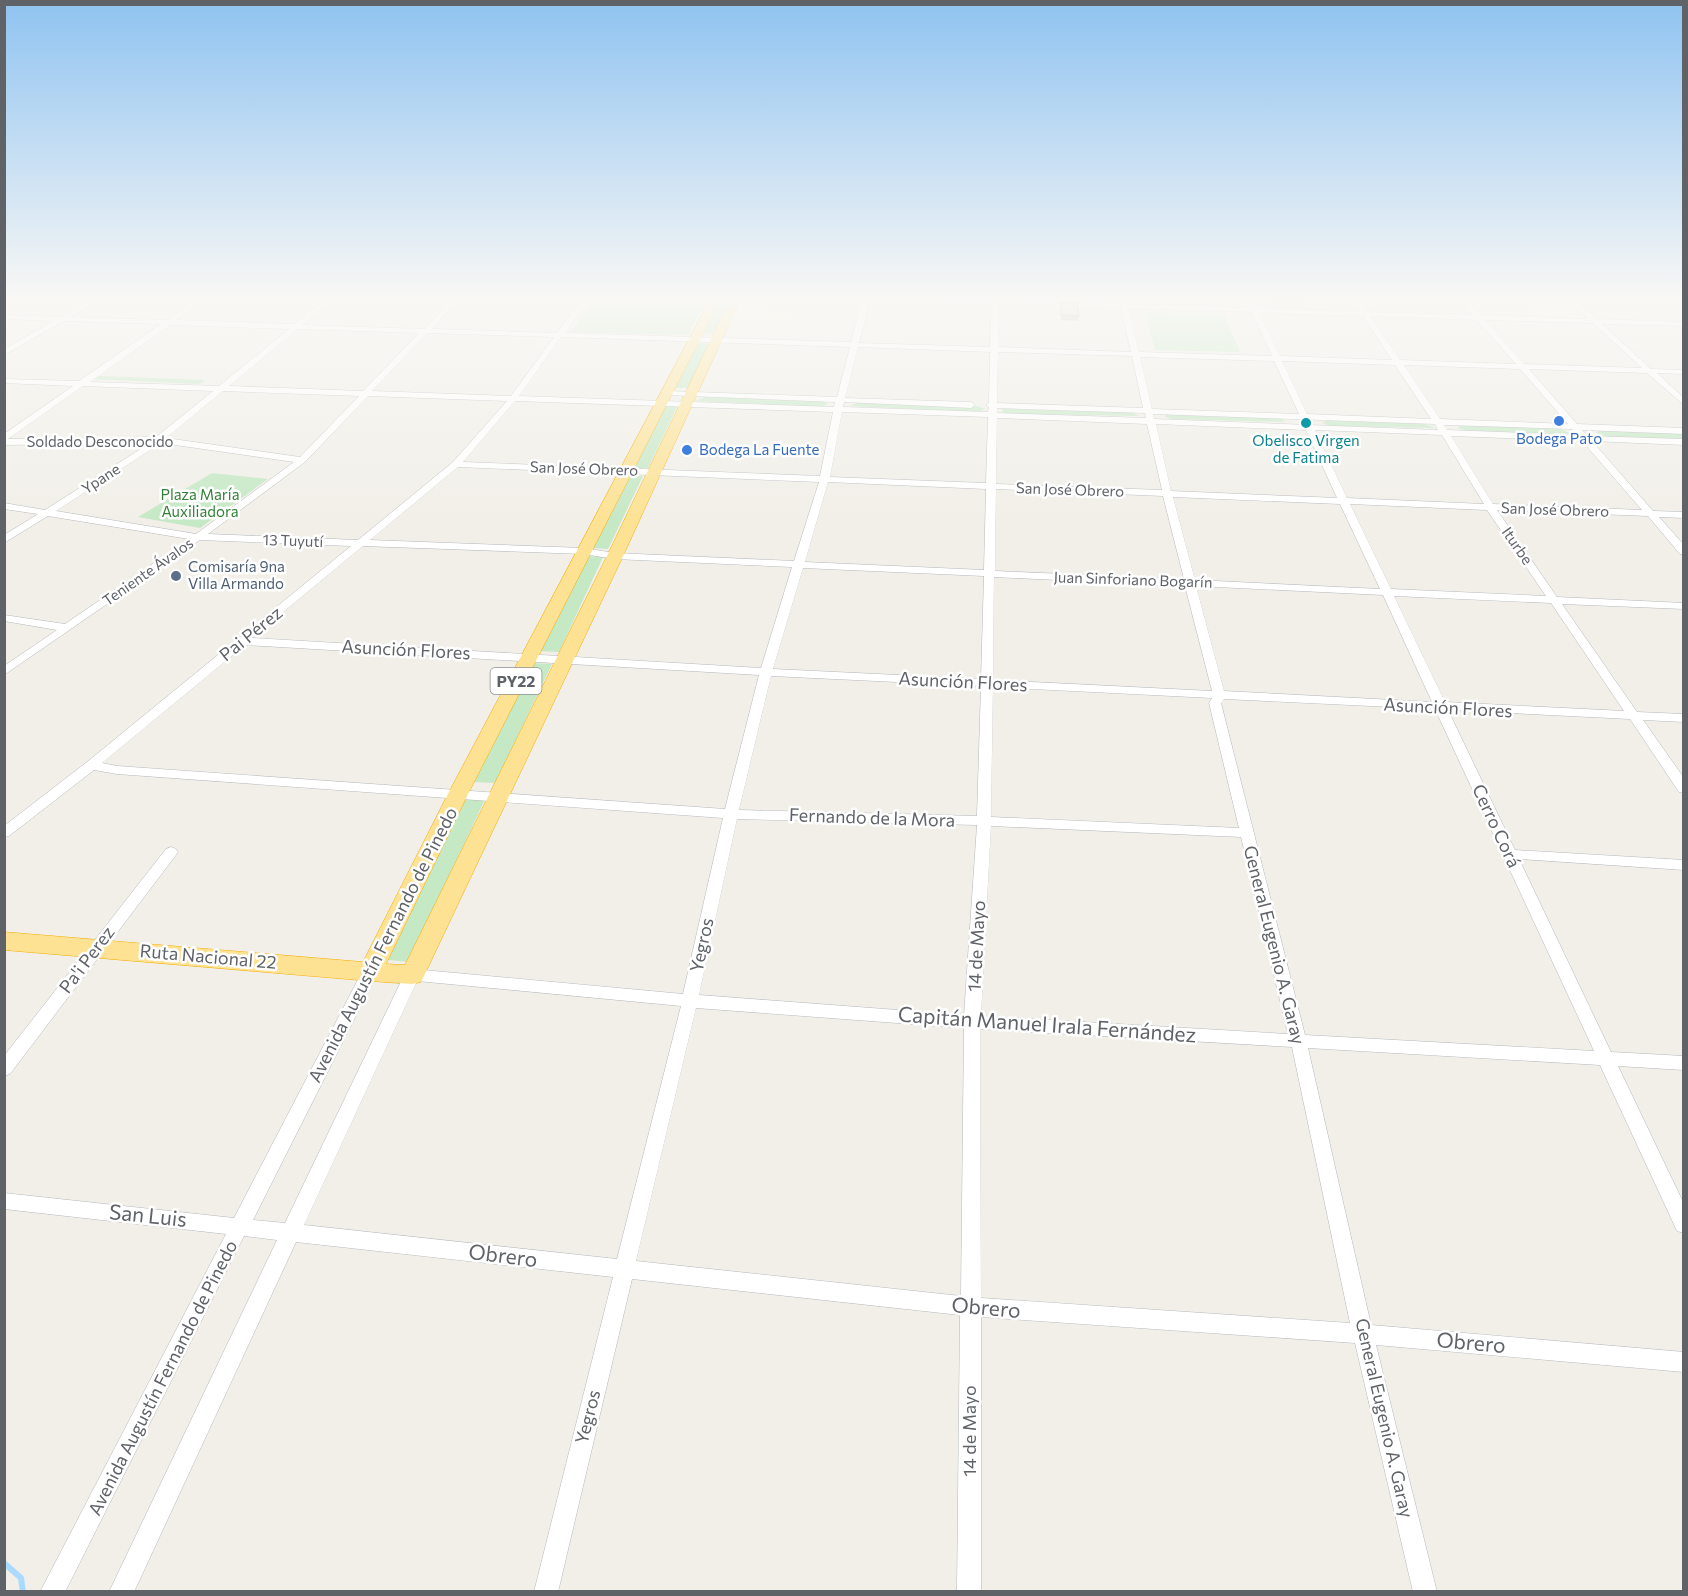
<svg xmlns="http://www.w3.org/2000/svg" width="1688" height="1596" font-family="Commissioner,sans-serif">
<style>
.commercial{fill:#fef7e0}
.education{fill:#e1ded6}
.green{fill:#c5e8c5}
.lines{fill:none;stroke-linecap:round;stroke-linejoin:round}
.stream{stroke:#aadaff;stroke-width:6}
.minor-casing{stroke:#b5b8bc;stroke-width:1}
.highway-casing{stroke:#f9ab00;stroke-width:1}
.minor{fill:#fff;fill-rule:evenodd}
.highway{fill:#fde293;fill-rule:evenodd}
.wall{fill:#afaea9}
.building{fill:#cccac5;stroke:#8f8d8a;stroke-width:1.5}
.shop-dot{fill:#3f7fe0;stroke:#fff;stroke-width:2}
.culture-dot{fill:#0f9aa8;stroke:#fff;stroke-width:2}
.service-dot{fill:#5c6f8a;stroke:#fff;stroke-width:2}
.labels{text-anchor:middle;stroke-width:5;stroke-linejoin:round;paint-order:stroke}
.far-shop-label{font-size:15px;fill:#366cbe;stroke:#fff}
.far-culture-label{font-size:15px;fill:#0d838f;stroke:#fff}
.far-street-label{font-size:15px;fill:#5f6368;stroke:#fff}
.far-park-label{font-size:15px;fill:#348238;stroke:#fff}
.far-service-label{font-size:15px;fill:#4e5e75;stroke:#fff;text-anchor:start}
.shield{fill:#fff;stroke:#8f9295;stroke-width:1.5}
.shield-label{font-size:16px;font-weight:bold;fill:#5f6368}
.street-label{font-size:18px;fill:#5f6368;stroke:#fff}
.near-street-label{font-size:21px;fill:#5f6368;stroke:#fff}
</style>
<rect width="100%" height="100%" fill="#f1efe8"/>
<path class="commercial" d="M741 300H768L764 311 795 312 792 320 732 318Z
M1525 304 1572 306 1584 318 1536 317Z"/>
<path class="education" d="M1256 300H1304L1309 309 1260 307Z"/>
<path class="green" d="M594 300H706L688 335 571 332Z
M719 300H731L714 334H703Z
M1144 312 1224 314 1240 352 1155 350Z
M705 343 709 344 688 388H675L697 344Z
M99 376 204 380 205 381 199 384 91 379Z
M704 397 822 401 828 404 820 407 696 401Z
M858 402 977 406 985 409 977 412 850 406Z
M665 407H677L648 468H635Z
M1004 408 1131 412 1139 416 1009 414 1002 412Z
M1166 414 1282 419 1285 422 1172 419 1165 417Z
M1328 420 1425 424 1435 428 1331 426 1322 423Z
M1463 425 1561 429 1572 434 1467 431 1457 428Z
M1601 430 1683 433V440L1607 437 1596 433Z
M212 473 268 479 200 528 138 517Z
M628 476H643L608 549 592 548Z
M585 556 603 557 559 652 539 651Z
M532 663 552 664 495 783 472 782Z
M462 796 486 797 409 962 379 959Z"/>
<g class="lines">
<path class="stream" d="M4 1563 21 1578 23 1592"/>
<g class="minor-casing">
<path id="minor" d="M90 300H98L71 317 167 320 195 300H203L176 320 294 324 324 300H331L303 325 424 329 451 300H458L432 329 557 333 581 300H588L565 333 851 342 862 300H870L859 343 990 347 991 304 933 302 930 300 1120 304 1119 300H1127V304L1250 308 1247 300H1254L1257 308 1360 311 1353 300H1360L1367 312 1473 315 1461 300H1468L1481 315 1588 319 1569 300H1576L1597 319 1684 322V326L1602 324 1651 369 1684 370V374L1657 373 1684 398V405L1647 373 1529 369 1577 424 1684 428V434L1582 430 1587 436 1684 439V445L1592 441 1653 511 1684 512V518L1659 517 1684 545V555L1680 554 1648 516 1497 510 1557 597 1684 603V609L1562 604 1637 712 1684 714V722L1643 720 1684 778V793L1679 792 1630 719 1448 710 1515 850 1684 860V870L1519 859 1611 1052 1684 1056V1070L1618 1066 1684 1204V1233L1677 1231 1600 1065 1308 1048 1371 1325 1684 1352V1372L1376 1345 1437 1592H1413L1355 1343 981 1317V1592H957L960 1315 632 1279 558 1592H534L613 1277 296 1242 134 1592H109L277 1240 244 1236 65 1592H40L226 1234 4 1209V1193L234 1218 364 968 370 966 376 968 378 972 253 1220 285 1223 406 971 412 969 683 994 723 818 117 774 94 770 9 836 4 837V826L87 762 351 546 200 540 4 675V666L57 630 4 621V615L65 624 189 539 48 516 4 543V535L38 514 4 509V503L45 510 150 443 4 445V434L73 386 4 383V379L79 381 161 324 64 321 4 355V349L54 321 4 319V315L61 317ZM998 304 1121 308 1131 352 998 347ZM1128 308 1252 312 1272 356 1139 352ZM1259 313 1363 316 1392 360 1280 356ZM1370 316 1477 320 1516 364 1400 360ZM1485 320 1593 323 1642 368 1524 364ZM170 325 289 329 219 386 90 382ZM298 329 419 333 363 391 229 386ZM427 333 554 337 511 396 372 391ZM561 337 850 347 837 397 666 391 662 393 666 395 835 402 834 407 519 396ZM858 347 990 352 989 403 986 405 989 407 988 412 843 407 844 402 971 408 975 405 971 402 845 398ZM998 352 1132 356 1143 408 997 403ZM1140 357 1274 361 1299 414 1152 409ZM1282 361 1395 365 1431 419 1307 414ZM1404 365 1520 369 1568 424 1440 419ZM83 386 213 391 156 437 8 439ZM223 391 359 396 300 457 166 438ZM368 396 507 401 453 462 358 540 208 534 305 462ZM515 401 833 412 820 476 463 462ZM997 408 1145 413 1146 418 997 413ZM842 412 988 417 986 483 830 477ZM1153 414 1435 424 1438 430 1154 419ZM997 418 1147 424 1162 490 996 484ZM1156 424 1306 430 1337 498 1171 491ZM1444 425 1572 429 1577 435 1447 430ZM1315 430 1442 435 1484 504 1347 498ZM1451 436 1582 441 1642 510 1493 504ZM161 443 294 462 196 534 56 511ZM458 467 819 482 794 561 615 553 583 548 370 540ZM828 482 986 489 984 570 805 562ZM996 489 1163 496 1184 579 995 571ZM1173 497 1340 504 1380 589 1195 580ZM1350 504 1487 510 1546 596 1391 589ZM363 546 583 554 615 559 792 567 761 668 252 638ZM803 568 984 576 981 679 773 669ZM994 577 1185 586 1212 691 993 680ZM1196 586 1383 595 1432 702 1224 691ZM1394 596 1551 603 1624 711 1445 702ZM245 645 759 675 725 809 117 766 102 763ZM771 676 981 686 977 816 739 810ZM993 687 1212 698 1209 703 1239 828 991 817ZM1224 699 1435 709 1594 1051 1305 1035 1221 703ZM737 819 977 825 964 1015 699 995ZM991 826 1241 837 1288 1034 981 1016ZM417 981 681 1006 617 1259 304 1225ZM696 1008 964 1028 961 1296 636 1261ZM980 1029 1292 1047 1350 1323 981 1298Z
M1676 300H1684V305Z
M171 847 176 849 178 852 176 855 10 1074 4 1076V1056L166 849Z"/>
</g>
<g class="highway-casing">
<path id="highway" d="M710 300H720L468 794 386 964 405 965 607 556 730 300H740L623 556 421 982 412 984 370 981 4 950V932L363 962 448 794Z"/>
</g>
<use href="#minor" class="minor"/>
<use href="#highway" class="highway"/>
</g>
<path class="wall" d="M1061 303 1079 316 1078 321 1061 320Z"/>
<path class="building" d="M1061 303 1077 304 1079 316 1061 315Z"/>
<linearGradient id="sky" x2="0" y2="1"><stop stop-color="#8fc3f1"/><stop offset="0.57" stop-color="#f9f8f5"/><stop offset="1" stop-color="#f9f8f5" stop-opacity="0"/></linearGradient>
<rect width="1688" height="523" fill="url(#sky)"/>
<g class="shop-dot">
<circle cx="1559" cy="421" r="6"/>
<circle cx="687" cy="450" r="6"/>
</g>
<circle class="culture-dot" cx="1306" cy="423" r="6"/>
<circle class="service-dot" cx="176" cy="576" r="6"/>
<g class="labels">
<g class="far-shop-label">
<text x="1559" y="444">Bodega Pato</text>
<text x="699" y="455" text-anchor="start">Bodega La Fuente</text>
</g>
<g class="far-culture-label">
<text x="1306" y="446">Obelisco Virgen<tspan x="1306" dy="17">de Fatima</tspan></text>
</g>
<g class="far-street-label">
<text x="100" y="447">Soldado Desconocido</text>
<text transform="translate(584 469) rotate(2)" y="5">San José Obrero</text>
<text transform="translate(101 479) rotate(-33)" y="5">Ypane</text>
<text transform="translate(1070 490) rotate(2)" y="5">San José Obrero</text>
<text transform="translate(1555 510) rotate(2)" y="5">San José Obrero</text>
<text transform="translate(293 541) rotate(2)" y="5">13 Tuyutí</text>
<text transform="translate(1517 546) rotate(55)" y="5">Iturbe</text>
<text transform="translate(148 572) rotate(-35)" y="5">Teniente Ávalos</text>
<text transform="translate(1133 580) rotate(2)" y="5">Juan Sinforiano Bogarín</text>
</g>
<g class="far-park-label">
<text x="200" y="500">Plaza María<tspan x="200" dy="17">Auxiliadora</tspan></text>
</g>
<g class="far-service-label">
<text x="188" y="572">Comisaría 9na<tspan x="188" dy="17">Villa Armando</tspan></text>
</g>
<rect class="shield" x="490.5" y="668" width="51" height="26" rx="4.5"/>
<g class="shield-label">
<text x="516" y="687">PY22</text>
</g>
<g class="street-label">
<text transform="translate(251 634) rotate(-39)" y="6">Pai Pérez</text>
<text transform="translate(406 650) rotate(3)" y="6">Asunción Flores</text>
<text transform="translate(963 682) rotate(3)" y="6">Asunción Flores</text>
<text transform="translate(1448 708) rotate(3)" y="6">Asunción Flores</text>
<text transform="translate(872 818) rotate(2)" y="6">Fernando de la Mora</text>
<text transform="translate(1496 826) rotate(65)" y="6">Cerro Corá</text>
<text transform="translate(383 945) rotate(-63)" y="6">Avenida Augustín Fernando de Pinedo</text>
<text transform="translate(702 945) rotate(-78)" y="6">Yegros</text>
<text transform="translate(1274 945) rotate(76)" y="6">General Eugenio A. Garay</text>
<text transform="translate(977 946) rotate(-87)" y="6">14 de Mayo</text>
<text transform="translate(208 957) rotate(5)" y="6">Ruta Nacional 22</text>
<text transform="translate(87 960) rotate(-53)" y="6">Pa'i Perez</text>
<text transform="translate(163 1378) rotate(-63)" y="6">Avenida Augustín Fernando de Pinedo</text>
<text transform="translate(588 1417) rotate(-76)" y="6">Yegros</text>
<text transform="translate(1384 1418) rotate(77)" y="6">General Eugenio A. Garay</text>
<text transform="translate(970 1431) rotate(-90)" y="6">14 de Mayo</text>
</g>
<g class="near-street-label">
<text transform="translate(1047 1025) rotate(4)" y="7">Capitán Manuel Irala Fernández</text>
<text transform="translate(148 1216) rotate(6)" y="7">San Luis</text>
<text transform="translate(503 1256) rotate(7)" y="7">Obrero</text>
<text transform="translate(986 1308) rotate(5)" y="7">Obrero</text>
<text transform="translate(1471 1343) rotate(5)" y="7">Obrero</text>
</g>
</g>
<rect width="1688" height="1596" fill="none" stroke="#5f6368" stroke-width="12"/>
</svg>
